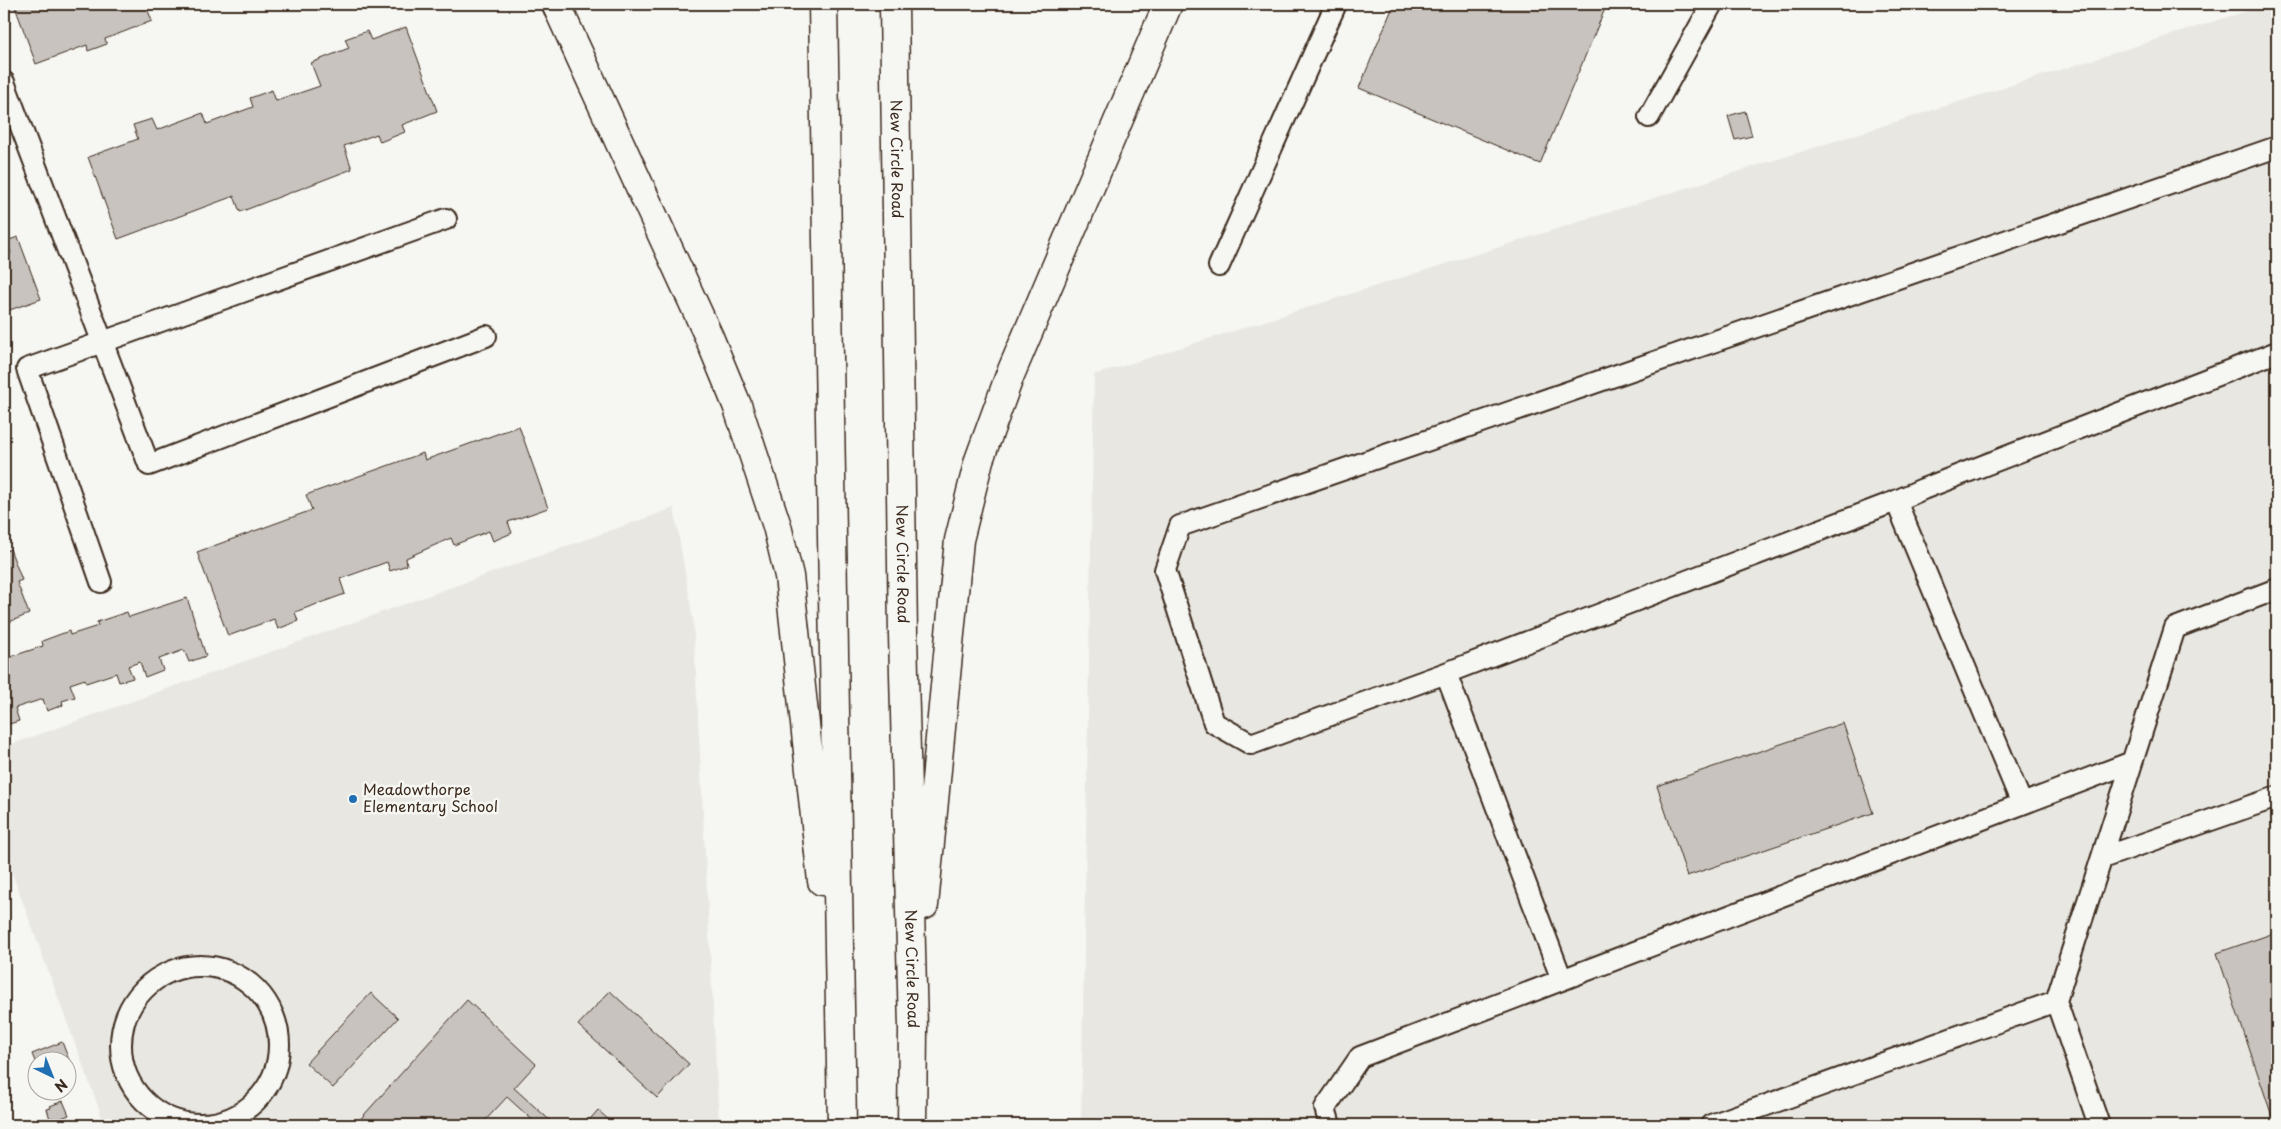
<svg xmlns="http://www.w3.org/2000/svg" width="2281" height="1129" font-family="'Playpen Sans',sans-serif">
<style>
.built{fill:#e8e7e2}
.building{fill:#c8c3be;stroke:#3b2a1e}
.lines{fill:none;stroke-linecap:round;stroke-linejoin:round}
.service-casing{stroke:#3b2a1e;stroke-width:24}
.motorway-casing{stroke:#3b2a1e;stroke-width:31}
.service{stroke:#f6f6f2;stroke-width:20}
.motorway{stroke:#f6f6f2;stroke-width:28}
.poi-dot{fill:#1f6fb2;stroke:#f6f6f2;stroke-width:2}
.labels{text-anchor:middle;stroke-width:5;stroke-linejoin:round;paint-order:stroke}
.street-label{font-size:15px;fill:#3b2a1e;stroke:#f6f6f2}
.poi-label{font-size:15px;fill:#3b2a1e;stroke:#f6f6f2;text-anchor:start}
</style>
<rect width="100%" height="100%" fill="#f6f6f2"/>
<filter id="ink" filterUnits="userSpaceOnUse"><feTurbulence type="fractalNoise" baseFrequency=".02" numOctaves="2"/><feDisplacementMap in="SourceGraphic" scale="10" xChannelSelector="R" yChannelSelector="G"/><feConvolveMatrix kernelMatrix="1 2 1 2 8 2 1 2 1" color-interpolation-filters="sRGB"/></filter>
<g filter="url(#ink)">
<path class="built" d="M2269 4H2277V1125H1081L1094 375Z
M674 508 693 620 719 1125H105L4 851V747Z"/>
<path class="building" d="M14 4H159L147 8 152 21 105 39 107 44 88 51 87 45 36 64Z
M1394 4H1607L1540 164 1359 88Z
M406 27 437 111 402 125 405 132 380 142 377 134 344 146 352 169 240 212 234 196 118 239 88 157 138 139 133 125 152 119 157 130 203 113 207 124 253 107 250 98 272 90 276 101 320 86 311 63 349 48 345 39 367 31 371 40Z
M1745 111 1752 136 1735 140 1728 116Z
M18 237 41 299 4 312V256L11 253 6 241Z
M519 426 548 508 508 522 512 533 493 541 489 531 454 545 451 538 406 558 407 565 390 571 387 562 340 579 345 594 295 612 298 621 278 629 274 619 228 636 197 552 312 510 306 495 423 453 425 460Z
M4 547 5 552 10 549 22 580 17 582 29 614 4 624Z
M187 598 206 656 189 662 184 650 159 659 163 670 145 677 140 662 128 666 133 678 119 682 116 673 86 683 85 679 70 684 75 697 62 701 63 705 47 711 43 699 15 708 19 721 6 725 4 719V659L43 646 42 641 69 631 70 635 98 626 97 622 127 612 129 617Z
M1843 723 1873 813 1687 876 1657 786Z
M2277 932V1125H2275L2217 953Z
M610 991 689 1064 657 1098 578 1025Z
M371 993 398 1018 333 1088 306 1063Z
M467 1000 536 1064 514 1088 555 1125H538L507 1097 481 1125H355Z
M62 1042 74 1073 68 1075V1062H38V1069L32 1054Z
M63 1101 69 1115 54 1121V1118L50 1119 47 1109 51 1108 50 1106Z
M598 1110 614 1125H585Z"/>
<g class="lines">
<g class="service-casing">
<path id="service" d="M4 82 149 465 486 336
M1649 117 1712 4
M2277 147 1180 526 1165 570 1214 723 1251 744 1446 673 1896 501 1923 489 2277 352
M1219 266 1336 4
M1896 501 2022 804
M101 582 27 369 446 219
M1446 673 1562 980
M2102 858 2277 797
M121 1045a79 79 0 1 1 158 0a79 79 0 1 1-158 0Z
M2056 1001 2099 1125
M1330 1125 1325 1108 1360 1057 2132 762
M1711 1125 2056 1001 2175 628 2277 589"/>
</g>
<g class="motorway-casing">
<g id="motorway">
<path d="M556 4 709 337 737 405 777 526 789 576 822 881"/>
<path d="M823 4 842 1125"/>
<path id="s1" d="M894 4 903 634 913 1028 912 1125"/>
<path d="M924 905 959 540 979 460 1010 375 1168 4"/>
</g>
</g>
<use href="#service" class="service"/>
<use href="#motorway" class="motorway"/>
</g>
</g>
<circle class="poi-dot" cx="353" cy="799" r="5"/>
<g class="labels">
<g class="street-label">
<text dy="5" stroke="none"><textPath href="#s1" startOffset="155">New Circle Road</textPath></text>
<text dy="5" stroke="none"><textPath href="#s1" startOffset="560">New Circle Road</textPath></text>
<text dy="5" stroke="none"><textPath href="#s1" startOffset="965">New Circle Road</textPath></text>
</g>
<g class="poi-label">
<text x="363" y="795">Meadowthorpe<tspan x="363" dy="17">Elementary School</tspan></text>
</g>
</g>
<rect width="2281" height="1129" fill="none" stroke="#f6f6f2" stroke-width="20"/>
<rect x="10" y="10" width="2261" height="1109" fill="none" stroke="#3b2a1e" stroke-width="2" filter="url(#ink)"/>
<g transform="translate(52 1076) rotate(137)"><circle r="24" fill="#f6f6f2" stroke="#aba49d"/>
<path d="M0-4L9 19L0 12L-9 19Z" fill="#1f6fb2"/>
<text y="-8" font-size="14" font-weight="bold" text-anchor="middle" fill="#3b2a1e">N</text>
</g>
</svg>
